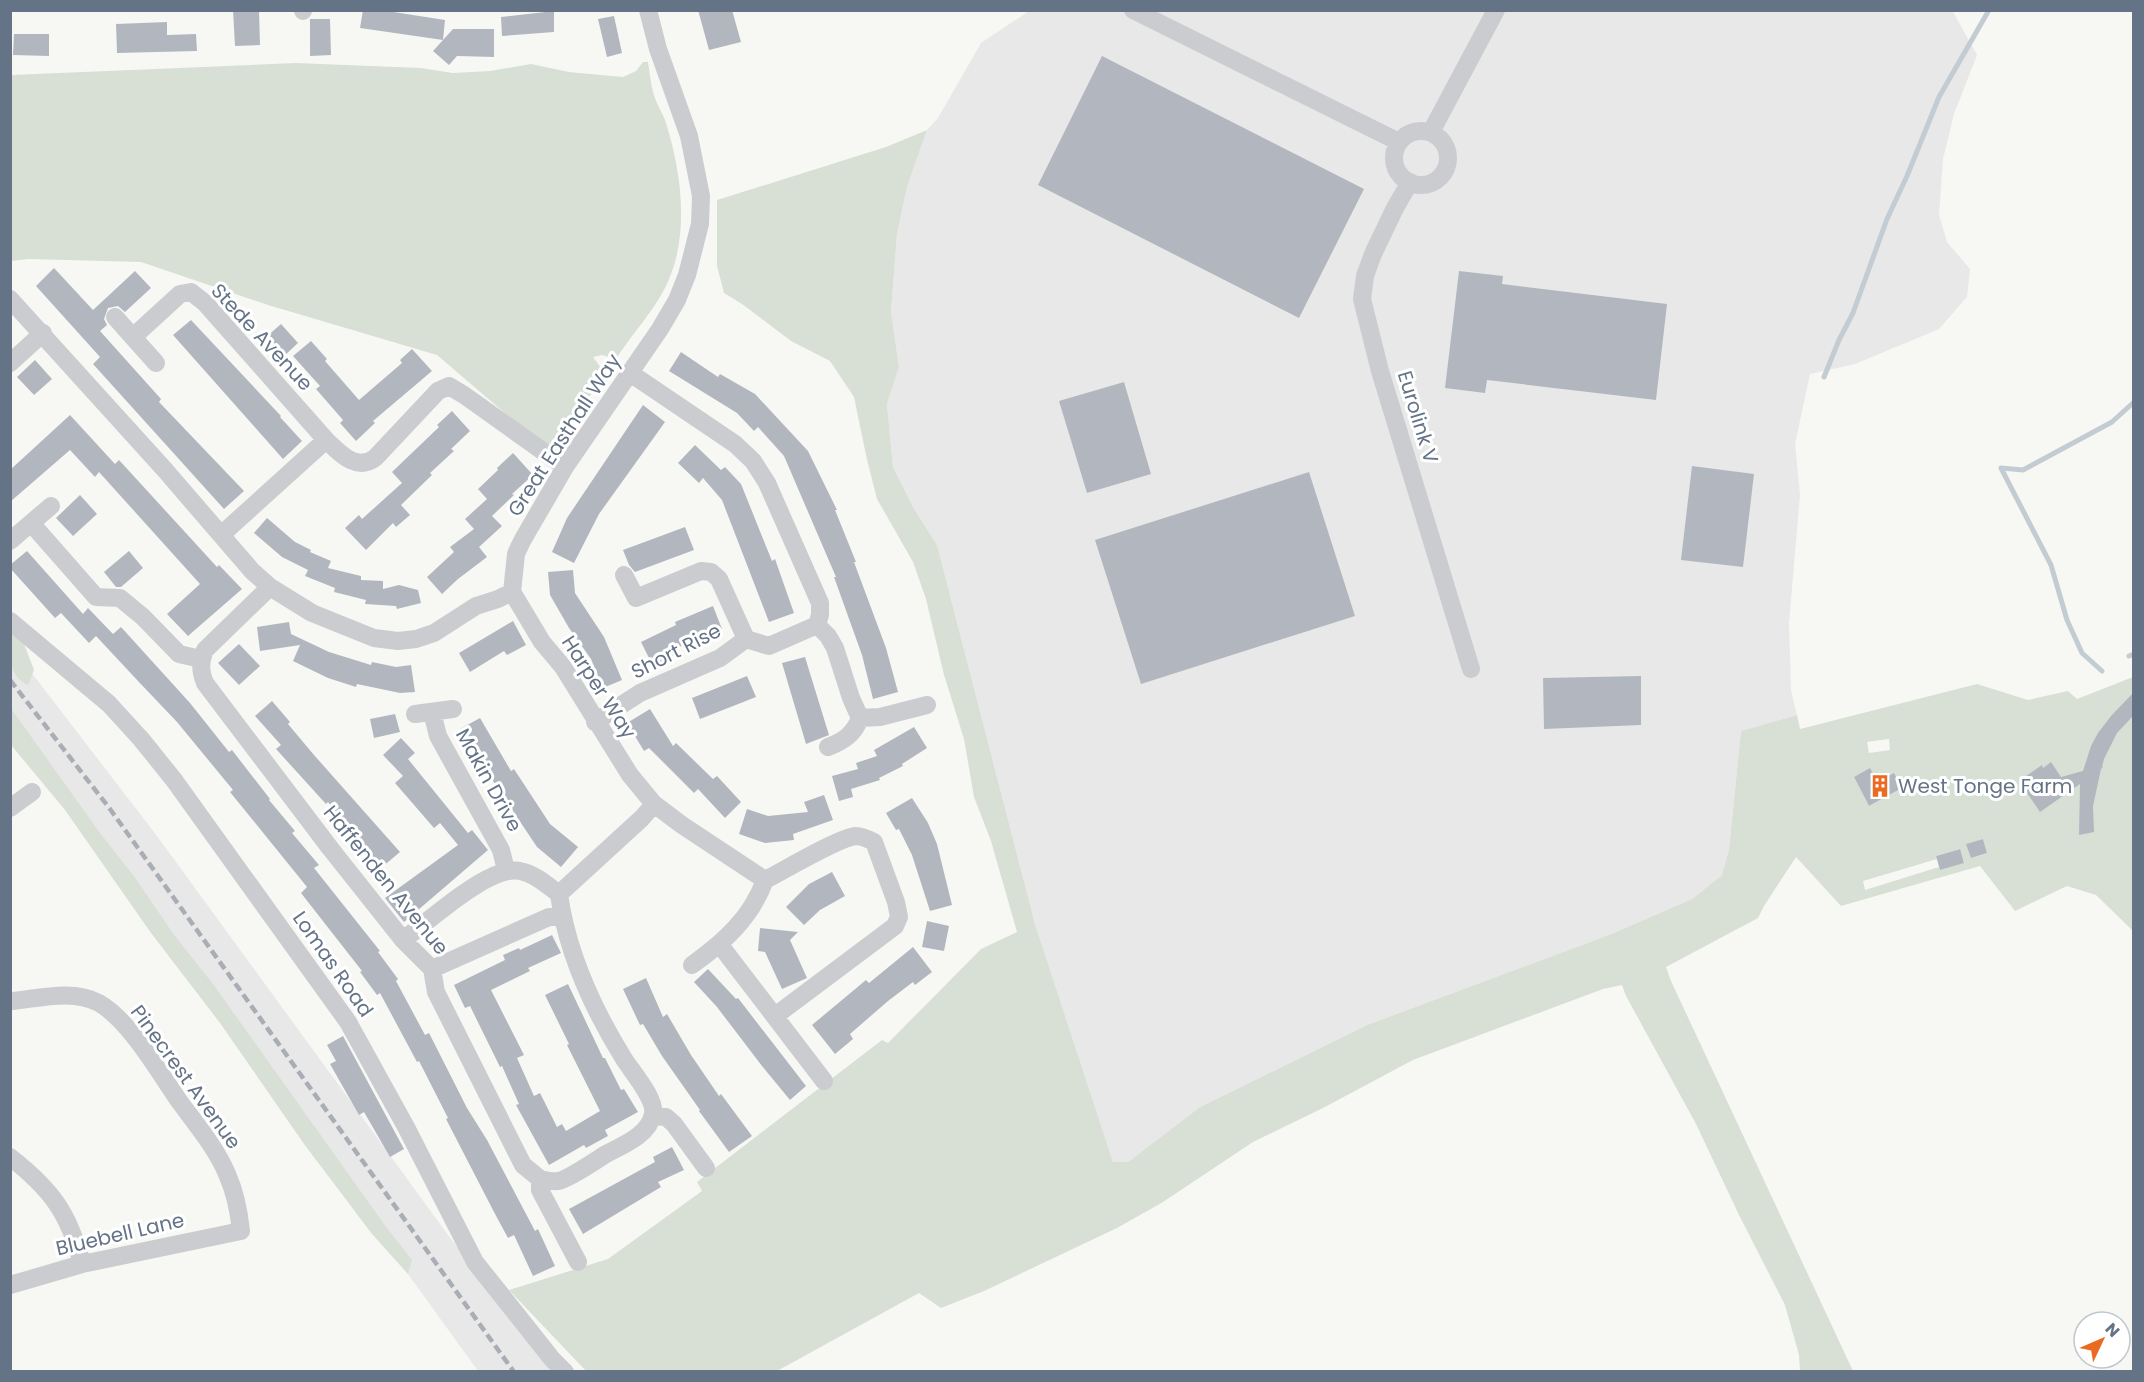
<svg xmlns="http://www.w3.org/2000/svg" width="2144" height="1382" font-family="Poppins,sans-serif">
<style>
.built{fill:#e8e8e8}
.green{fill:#d8e0d5;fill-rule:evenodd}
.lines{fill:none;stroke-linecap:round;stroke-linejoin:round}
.stream{stroke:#c3ccd2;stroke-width:5}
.building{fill:#b2b7bf}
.minor{stroke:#caccd0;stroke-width:18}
.rail{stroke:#a9adb4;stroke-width:4.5;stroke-dasharray:9 4.5;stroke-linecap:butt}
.labels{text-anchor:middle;stroke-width:6;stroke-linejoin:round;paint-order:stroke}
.street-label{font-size:20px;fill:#657387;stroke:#fff}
.poi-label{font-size:20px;fill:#657387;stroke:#fff;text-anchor:start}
</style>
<rect width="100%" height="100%" fill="#f7f8f4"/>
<path class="built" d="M1066 10H1952L1977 55 1954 114 1943 159 1939 215 1947 242 1970 269 1967 297 1939 329 1855 364 1810 374 1795 444 1800 495 1789 623 1791 690 1797 715 1741 731 1729 849 1722 875 1692 899 1609 935 1367 1025 1200 1107 1128 1162H1113L1035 924 937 545 913 507 893 467 887 404 899 367 891 312 897 234 907 187 927 130 938 118 981 43 1029 11Z
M11 646 157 836 451 1239 558 1371H478L174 950 11 732Z"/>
<path class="green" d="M643 62H648C650 74 651 87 655 98 658 107 664 115 666 123 682 174 690 237 666 286 654 311 631 335 616 359L602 355 593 357 606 375 548 450 437 355 268 305 141 262 28 259 11 261V75L296 63 421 68 453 73 490 71 531 64 569 72 623 77 636 71Z
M927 130 907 187 897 234 891 312 899 367 887 404 893 467 913 507 937 545 1035 924 1113 1162H1128L1200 1107 1367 1025 1609 935 1692 899 1722 875 1729 849 1741 731 1797 715 1800 729 1977 684 2028 700 2068 691 2077 699 2133 677V931L2096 895 2067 886 2015 911 1980 866 1841 906 1796 857 1764 906 1758 918 1666 967 1671 981 1853 1371H1800L1799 1355 1785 1305 1739 1215 1696 1124 1626 996 1622 985 1603 989 1413 1060 1323 1108 1253 1142 1163 1202 1117 1228 984 1291 941 1308 919 1293 777 1371H586L509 1290 608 1259 702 1191 697 1182 882 1040 888 1043 981 949 1017 932 991 841 974 797 964 739 944 675 926 599 913 562 877 499 867 460 854 397 830 361 791 341 742 304 724 293 717 266V200L886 147ZM1889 739 1890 750 1869 753 1867 742ZM1870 769 1877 782 1894 774 1902 788 1869 806 1854 777ZM1983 839 1987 853 1971 858 1967 844ZM1959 849 1964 862 1940 870 1939 867 1865 890 1863 881 1937 859 1936 856Z
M10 626 23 641 34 670 28 685C4 673 11 650 10 626Z
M10 707 100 833 136 879 172 932 213 984 384 1224 412 1260 408 1274 372 1234 304 1144 220 1023 151 933 65 810 11 745Z"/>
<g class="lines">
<path class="stream" d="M1824 377 1839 340 1853 313 1887 219 1907 176 1939 97 1989 10
M2129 656 2134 654
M2102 671 2082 653 2067 620 2051 565 2001 468 2023 470 2112 422 2134 402"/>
</g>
<path class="building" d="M233 10H259L260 45 235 46Z
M363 10H381L445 20 443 40 360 28Z
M698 10H732L741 42 709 50Z
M554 11V32L502 36 501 17Z
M614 16 622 53 607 57 598 19Z
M310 19H330L331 55 310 56Z
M167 22V35L196 34 197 51 117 53 116 24Z
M453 29H494V57L457 56 449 65 433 51Z
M14 34H49V56L13 55Z
M1102 56 1364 189 1299 318 1038 185Z
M54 268 93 310 135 271 151 288 125 312 118 306 108 308 104 319 107 325 100 331 161 399 159 402 244 491 224 509 93 364 100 357 36 286Z
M1459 271 1503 276 1502 284 1667 304 1656 400 1487 380 1485 393 1445 388Z
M191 320 281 416 280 417 302 441 283 459 173 335Z
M281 324 298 343 283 357 265 338Z
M311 341 327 359 325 361 359 400 402 363 400 360 412 349 432 371 373 421 375 423 356 441 340 423 343 420 316 389 320 386 293 356Z
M681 352 718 377 720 374 755 394 808 451 837 510H835L856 562H854L886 648 898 692 873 699 862 655 834 577H836L784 456 758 427 754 431 737 413 669 371Z
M35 360 52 379 34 395 17 377Z
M1124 382 1151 474 1087 493 1059 401Z
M643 405 665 422 599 514 574 563 552 552 567 518Z
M452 411 470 431 451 449 454 451 430 473 432 475 401 505 410 515 396 527 393 523 366 550 345 528 359 515 362 519 402 483 392 472 439 427 437 425Z
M70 415 115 464 119 460 217 567 219 565 242 589 188 636 167 614 200 584 99 472 95 477 70 450 10 502V470Z
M695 445 721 470 725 467 741 484 772 561 775 559 794 613 769 622 722 500 703 478 699 483 678 463Z
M513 453 533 475 512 494 514 495 492 516 502 526 479 547 487 557 458 579 442 594 427 577 454 552 450 547 474 529 465 519 487 499 478 489 498 470 497 468Z
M1692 466 1754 474 1743 567 1681 560Z
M1309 472 1355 616 1141 684 1095 540Z
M80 495 97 514 73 536 56 518Z
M267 518 295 542 311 550 310 552 331 561 328 568 361 576V580L383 581V589L399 585 418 590 421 603 397 609 396 606 365 604 366 600 334 592 335 588 305 576 308 570 282 557 254 533Z
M685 527 694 550 635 572 629 565 623 550Z
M27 551 83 614 88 608 113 634 121 627 190 703 229 752 232 750 270 799 269 800 295 831 292 833 319 865 314 868 380 951 378 952 398 979 396 981 425 1035 429 1033 467 1108 487 1140 535 1231 538 1229 555 1266 533 1276 514 1235 508 1238 494 1212 446 1119 448 1118 419 1061 417 1062 380 993 377 995 360 972 362 971 301 893 307 887 230 792 233 790 177 722 138 681 96 636 89 643 61 613 55 618 10 568V565Z
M129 551 143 568 121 587H116L104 572Z
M573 570 575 593 604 637 622 680 603 688 591 659 569 628 550 595 548 572Z
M713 606 722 629 672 650 674 656 653 666 641 642 676 625 675 622Z
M513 621 526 645 507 655 504 651 470 672 459 653Z
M289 622 291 634 329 652 371 665 372 662 396 667 411 665 415 692 400 693 357 684 356 687 328 678 293 661 300 645 260 651 257 627Z
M239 644 260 666 239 685 218 663Z
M805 657 829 735 806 744 782 663Z
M747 676 756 697 700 719 692 698Z
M1641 676V725L1544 729 1543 678Z
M2133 693V716L2117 733 2104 759 2102 767H2103L2101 769 2093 806 2094 832 2079 835 2080 784 2040 812 2019 781 2042 765 2043 768 2051 762 2061 777 2083 771 2091 746 2098 733 2111 716Z
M272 701 290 722 288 724 314 755 400 852 381 868 328 802 326 804 276 749 281 745 255 716Z
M650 709 673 746 676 743 713 779 717 776 741 802 725 818 698 789 694 793 649 748 644 751 627 723Z
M395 714 400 732 374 738 370 719Z
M480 718 511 771 514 769 550 824 578 847 561 867 537 847 491 778 490 779 460 729Z
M914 727 927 748 902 764 903 766 879 778 880 780 851 789 853 797 839 801 832 776 858 769 856 763 877 756 874 750Z
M401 738 415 753 408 759 468 833 472 830 488 850 404 922 385 898 458 845 440 823 434 828 395 783 403 776 383 755Z
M1870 768 1877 782 1894 773 1902 788 1869 806 1854 777Z
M824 795 833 820 793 834 794 840 765 843 739 834 747 809 768 816 808 812 804 802Z
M912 798 928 823 937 844 952 905 930 911 912 855 899 829 896 830 886 813Z
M1983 839 1987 853 1971 858 1966 844Z
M1960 849 1964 863 1940 870 1936 856Z
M832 872 845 896 820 910 804 925 786 907 809 884Z
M927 921 949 926 944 951 922 947Z
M760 928 798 932 790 940 807 978 782 989 765 952 758 951Z
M552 935 561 953 528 968 530 971 491 990 524 1055 517 1058 534 1096 540 1093 557 1127 562 1124 566 1131 600 1111 567 1045 569 1044 545 995 568 984 603 1058H605L621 1090 624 1089 638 1112 605 1130 608 1136 586 1148 584 1145 549 1165 516 1105 519 1104 502 1066 500 1067 470 1006 465 1008 454 985 505 960 503 955 519 948 520 950Z
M913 947 932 972 915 985 913 982 888 1001 850 1034 853 1039 835 1054 812 1025 866 980 869 983Z
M708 969 736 999 738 998 806 1086 790 1100 762 1066 717 1007 694 982Z
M646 978 663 1017 667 1014 691 1055 719 1096 721 1094 752 1136 729 1152 699 1111 700 1110 662 1056 643 1024 640 1025 623 989Z
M343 1036 404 1149 390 1157 364 1112 359 1115 330 1064 336 1061 327 1045Z
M672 1147 684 1170 658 1182 661 1187 583 1234 569 1209 655 1162 653 1157Z"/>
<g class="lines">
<path class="minor" d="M1133 10 1399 142
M303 11V10
M1394 158a27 27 0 1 1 54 0a27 27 0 1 1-54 0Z
M1431 132 1496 10
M1410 182 1395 208 1373 254 1365 276 1362 299 1380 371 1471 669
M10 299 165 470 252 571 270 587 312 613 374 638 398 641 416 639 434 633 476 606 498 599 512 592 516 554 522 541 565 467 660 329 677 300 687 275 700 224 701 196 689 136 658 49 648 10
M115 317 156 363
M133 337 180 294 191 292 205 303 326 440C340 453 356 472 375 458L438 391 449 386 464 395 565 467
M10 363 43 333
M630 373 735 444 753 461 767 483 820 603V615L817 625
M31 523 96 597 120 598 143 617 179 654 201 659
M221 535 326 440
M10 541 51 506
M624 575 636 598 701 571 711 572 719 579 746 639 769 646 817 625
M270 587 205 650C200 662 200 671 205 683L330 848 403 940 432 969 436 992 523 1165 540 1179
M512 592 542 642 563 667 630 775 654 804 682 825 765 880
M10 621 109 704 141 739 174 780 348 1022 406 1127 475 1262 552 1359 565 1372
M817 625 828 636 835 648 851 698 860 718C854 734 844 741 828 747
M432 712 438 736 501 850 506 870
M415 714 453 709
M860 718 880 717 927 705
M595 722 640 693 720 658 746 639
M10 808 32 792
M403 940C428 922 490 864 520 871 535 874 547 885 559 894
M720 945 824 1081
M692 965C724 942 751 918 765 880 783 871 840 837 856 836 862 836 868 839 874 842L896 902 899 917 895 926 775 1016
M432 969 549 917H562
M653 1116 666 1117 674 1124 706 1168
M10 1157C51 1189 69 1213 82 1264
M540 1179C545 1180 553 1182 558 1181 566 1180 597 1160 606 1154 623 1145 649 1135 653 1114 656 1099 633 1073 624 1059 593 1009 567 953 559 894L642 818 654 804
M540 1179V1190L578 1262
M10 1285 82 1264 241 1231C239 1211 235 1192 227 1174 216 1148 196 1124 179 1101 159 1072 129 1020 99 1003 74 989 40 998 13 1001"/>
<path class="rail" d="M10 680 110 809 514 1372"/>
</g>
<defs>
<g id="building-bare" transform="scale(1.8)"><path d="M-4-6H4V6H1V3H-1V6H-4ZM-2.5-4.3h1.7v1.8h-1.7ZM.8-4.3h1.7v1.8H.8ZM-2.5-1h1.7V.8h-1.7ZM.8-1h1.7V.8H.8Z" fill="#eb6a21" stroke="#fff" stroke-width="2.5" paint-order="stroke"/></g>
</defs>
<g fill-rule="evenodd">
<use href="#building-bare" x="1880" y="786"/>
</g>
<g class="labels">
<g class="street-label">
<text transform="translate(262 337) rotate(47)" y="7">Stede Avenue</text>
<text transform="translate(1418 417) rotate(73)" y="7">Eurolink V</text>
<text transform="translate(564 435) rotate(-57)" y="7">Great Easthall Way</text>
<text transform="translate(676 651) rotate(-27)" y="7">Short Rise</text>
<text transform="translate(599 687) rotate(57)" y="7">Harper Way</text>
<text transform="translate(489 780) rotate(61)" y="7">Makin Drive</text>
<text transform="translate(386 880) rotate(51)" y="7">Haffenden Avenue</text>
<text transform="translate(333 964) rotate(55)" y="7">Lomas Road</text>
<text transform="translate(186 1077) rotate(54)" y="7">Pinecrest Avenue</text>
<text transform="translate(120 1234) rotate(-13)" y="7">Bluebell Lane</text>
</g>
<g class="poi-label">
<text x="1898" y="793">West Tonge Farm</text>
</g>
</g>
<rect width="2144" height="1382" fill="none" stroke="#657387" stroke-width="24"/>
<g transform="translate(2102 1340) rotate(46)"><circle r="28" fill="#ffffff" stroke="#c1c7cf" stroke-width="1.5"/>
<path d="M0-4.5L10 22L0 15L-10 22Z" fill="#eb6a21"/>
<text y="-9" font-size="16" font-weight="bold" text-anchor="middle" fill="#657387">N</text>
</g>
</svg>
